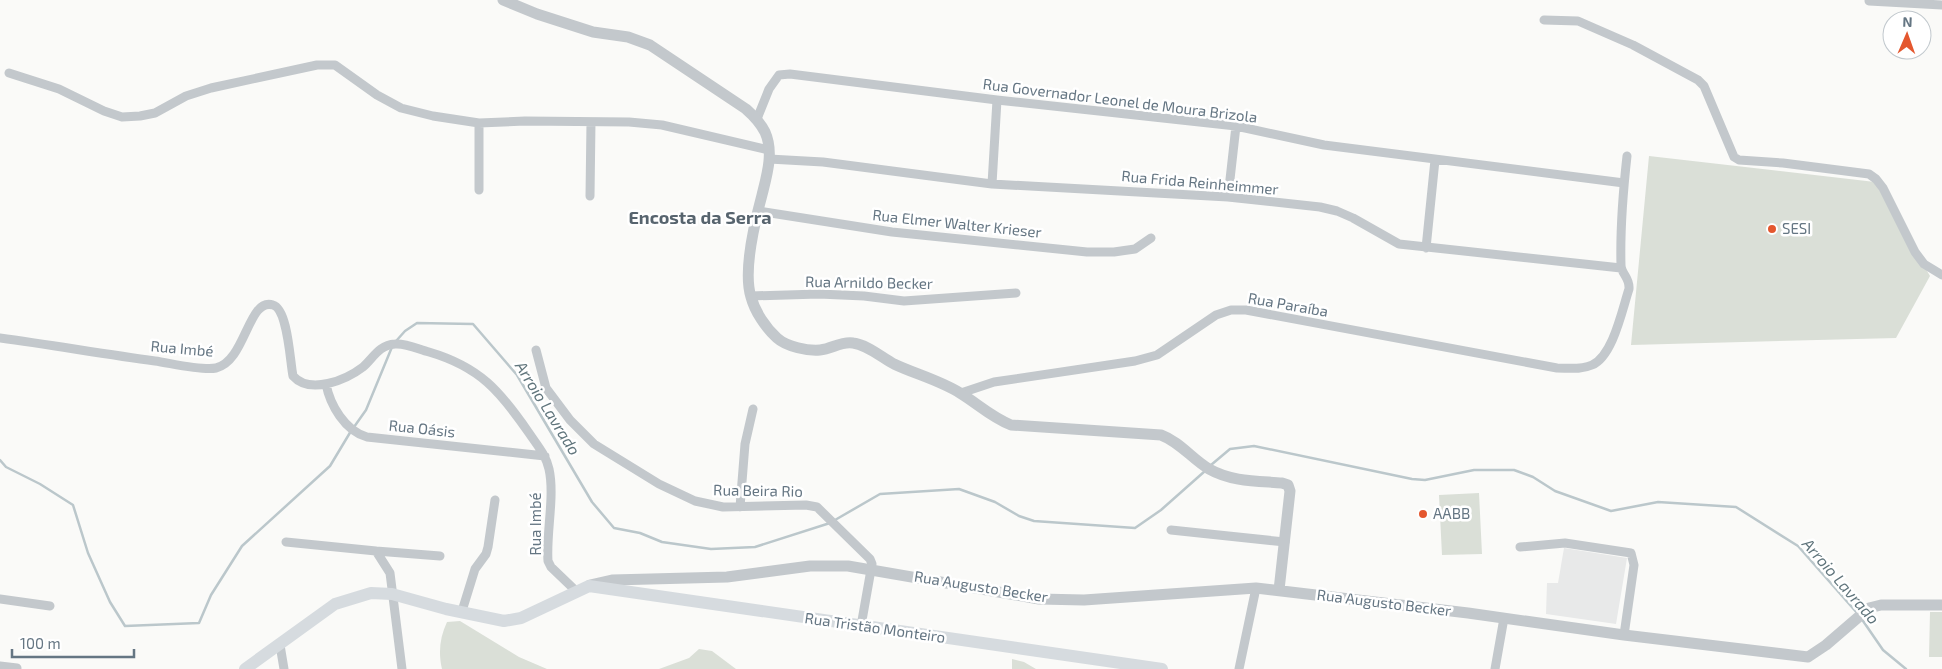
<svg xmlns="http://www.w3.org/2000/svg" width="1942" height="669" font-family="'Exo 2',sans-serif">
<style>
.built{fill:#e8e9e9}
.green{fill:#dadfd7}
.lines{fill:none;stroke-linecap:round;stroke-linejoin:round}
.stream{stroke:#bbc7cb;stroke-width:2.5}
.minor{stroke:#c3c8cc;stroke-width:9}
.tertiary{stroke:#c3c8cc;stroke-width:11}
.secondary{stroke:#d6dbdf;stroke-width:12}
.poi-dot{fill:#e4572e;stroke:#fff;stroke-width:2}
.labels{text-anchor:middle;stroke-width:5;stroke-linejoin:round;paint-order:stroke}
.street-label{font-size:15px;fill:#657683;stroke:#fff}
.poi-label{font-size:15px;fill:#657683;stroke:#fff;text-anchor:start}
.water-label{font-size:16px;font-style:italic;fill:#60757c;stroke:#fff}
.quarter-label{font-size:18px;font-weight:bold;fill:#57646e;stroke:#fff}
</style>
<rect width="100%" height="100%" fill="#fafaf8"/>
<path class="built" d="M1564 548 1627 558 1616 624 1546 614 1547 583H1558Z"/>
<path class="green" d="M1649 156 1875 182 1930 276 1896 338 1631 345Z
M1479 493 1482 554 1442 555 1439 495Z
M1930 612H1942V657H1929Z
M460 621 519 657 547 669H442C438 652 440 637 447 622Z
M699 649 712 651 736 669H659L689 658Z
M1012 659 1024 662 1036 669H1012Z"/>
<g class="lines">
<path class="stream" d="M397 340 405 331 417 323 473 324 517 375 592 502 614 528 640 533 662 542 711 549 755 547 830 523
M354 427 366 410 392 347
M0 460 6 467 40 484 73 505 88 553 110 602 125 626 199 623 211 595 242 546 330 466 351 431
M1211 465 1230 449 1254 446 1412 479 1425 480 1474 470H1514L1533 477 1555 491 1611 511 1658 502 1736 507 1798 546 1858 614
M835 520 880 494 959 489 995 502 1019 516 1034 521 1135 528 1161 510 1205 471
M1861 618 1883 650 1906 669"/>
<path class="minor" d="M1869 1 1942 5
M1544 20 1578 21 1633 45 1698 80 1704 86 1734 157 1739 160 1783 163 1869 174 1876 179 1883 188 1915 252 1924 264 1942 275
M9 73 59 89 104 111 122 117 140 116 155 113 186 96 211 88 317 65H335L377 95 401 108 433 116 479 123 525 121 629 122 662 125 769 150
M757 119 769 89 779 75 790 74 997 100 1236 126 1324 145 1624 183
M479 123V190
M769 159 823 162 992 184 1228 197 1320 207 1337 211 1353 218 1399 244 1621 268
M992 184 997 100
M590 196 591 122
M1228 197 1236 126
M758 211 892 232 1087 252H1114L1135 249 1151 238
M1426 248 1435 160
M751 296 819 294 864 296 904 301 1016 293
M0 338C52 345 103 354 155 361 170 363 202 371 216 368 246 361 248 297 273 305 288 309 290 362 293 376 310 395 346 380 363 367 374 357 379 345 395 344 406 343 418 349 429 352 480 367 500 391 529 433 537 445 546 455 549 469 555 496 546 533 548 561L551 567 576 591
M536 350 546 388 570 420 594 444 659 484 695 501 723 507 806 505 817 507 870 559 872 564 861 626
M326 384C330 405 345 431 367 437L545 456
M961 393 994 382 1135 361 1157 355 1216 315 1231 310H1246L1557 368C1568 368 1581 370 1592 365 1613 356 1622 310 1629 289 1630 277 1621 274 1621 265 1620 229 1623 192 1627 156
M740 507 745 444 753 409
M1171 530 1285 542
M286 542 376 551 390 573 402 669
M1520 547 1565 543 1631 553 1634 565 1624 635
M376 551 440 556
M0 599 50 606
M462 611 475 569 486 554 488 547 495 500
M280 645 284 669
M0 666 17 668
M1239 669 1256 588
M1495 669 1504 618"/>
<path class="tertiary" d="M503 0 537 14 593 32 628 37 650 45 746 109C754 116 760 122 765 132 774 152 767 175 762 195 755 221 743 272 751 297 755 312 766 328 777 338 787 347 808 351 820 350 832 349 841 341 853 343 868 345 881 357 894 364 915 374 939 380 960 393 978 404 991 417 1011 425L1161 435C1180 442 1192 459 1209 469 1232 482 1258 481 1282 483L1288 485 1290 491 1279 590
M590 585 612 580 727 577 810 566H848L1039 599 1084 600 1256 588 1468 613 1624 635 1808 657
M1808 657 1826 645 1869 608 1881 605H1942"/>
<path class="secondary" d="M245 669 335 604 371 593 392 594 446 609 504 621 521 618 589 586 1162 669"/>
</g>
<g class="poi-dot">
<circle cx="1772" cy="229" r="5"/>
<circle cx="1423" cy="514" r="5"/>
</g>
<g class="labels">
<g class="street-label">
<text transform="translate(1120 101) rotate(7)" y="5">Rua Governador Leonel de Moura Brizola</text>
<text transform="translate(1200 183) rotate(5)" y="5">Rua Frida Reinheimmer</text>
<text transform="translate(957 224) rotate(6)" y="5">Rua Elmer Walter Krieser</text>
<text transform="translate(869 283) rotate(1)" y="5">Rua Arnildo Becker</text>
<text transform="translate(1288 305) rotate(10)" y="5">Rua Paraíba</text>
<text transform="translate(182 349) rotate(5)" y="5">Rua Imbé</text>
<text transform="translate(422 429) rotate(6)" y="5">Rua Oásis</text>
<text transform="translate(758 491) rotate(1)" y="5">Rua Beira Rio</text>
<text transform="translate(536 524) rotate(-90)" y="5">Rua Imbé</text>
<text transform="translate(981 587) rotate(9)" y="5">Rua Augusto Becker</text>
<text transform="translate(1384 603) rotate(7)" y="5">Rua Augusto Becker</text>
<text transform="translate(875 628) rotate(8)" y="5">Rua Tristão Monteiro</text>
</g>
<g class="poi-label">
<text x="1782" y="234">SESI</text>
<text x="1433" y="519">AABB</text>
</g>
<g class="water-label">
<text transform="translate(548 408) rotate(58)" y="6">Arroio Lavrado</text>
<text transform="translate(1841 581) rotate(49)" y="6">Arroio Lavrado</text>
</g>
<g class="quarter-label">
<text x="700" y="224">Encosta da Serra</text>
</g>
</g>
<g transform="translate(1907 35) rotate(2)"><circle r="24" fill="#ffffff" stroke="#c1c8cd"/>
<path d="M0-4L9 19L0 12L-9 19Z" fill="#e4572e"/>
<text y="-8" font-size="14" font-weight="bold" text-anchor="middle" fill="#657683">N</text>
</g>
<path d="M12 649v8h122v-8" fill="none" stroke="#657683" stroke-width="2.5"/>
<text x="20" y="649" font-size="15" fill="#657683" stroke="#ffffff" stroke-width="4" paint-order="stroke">100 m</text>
</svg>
